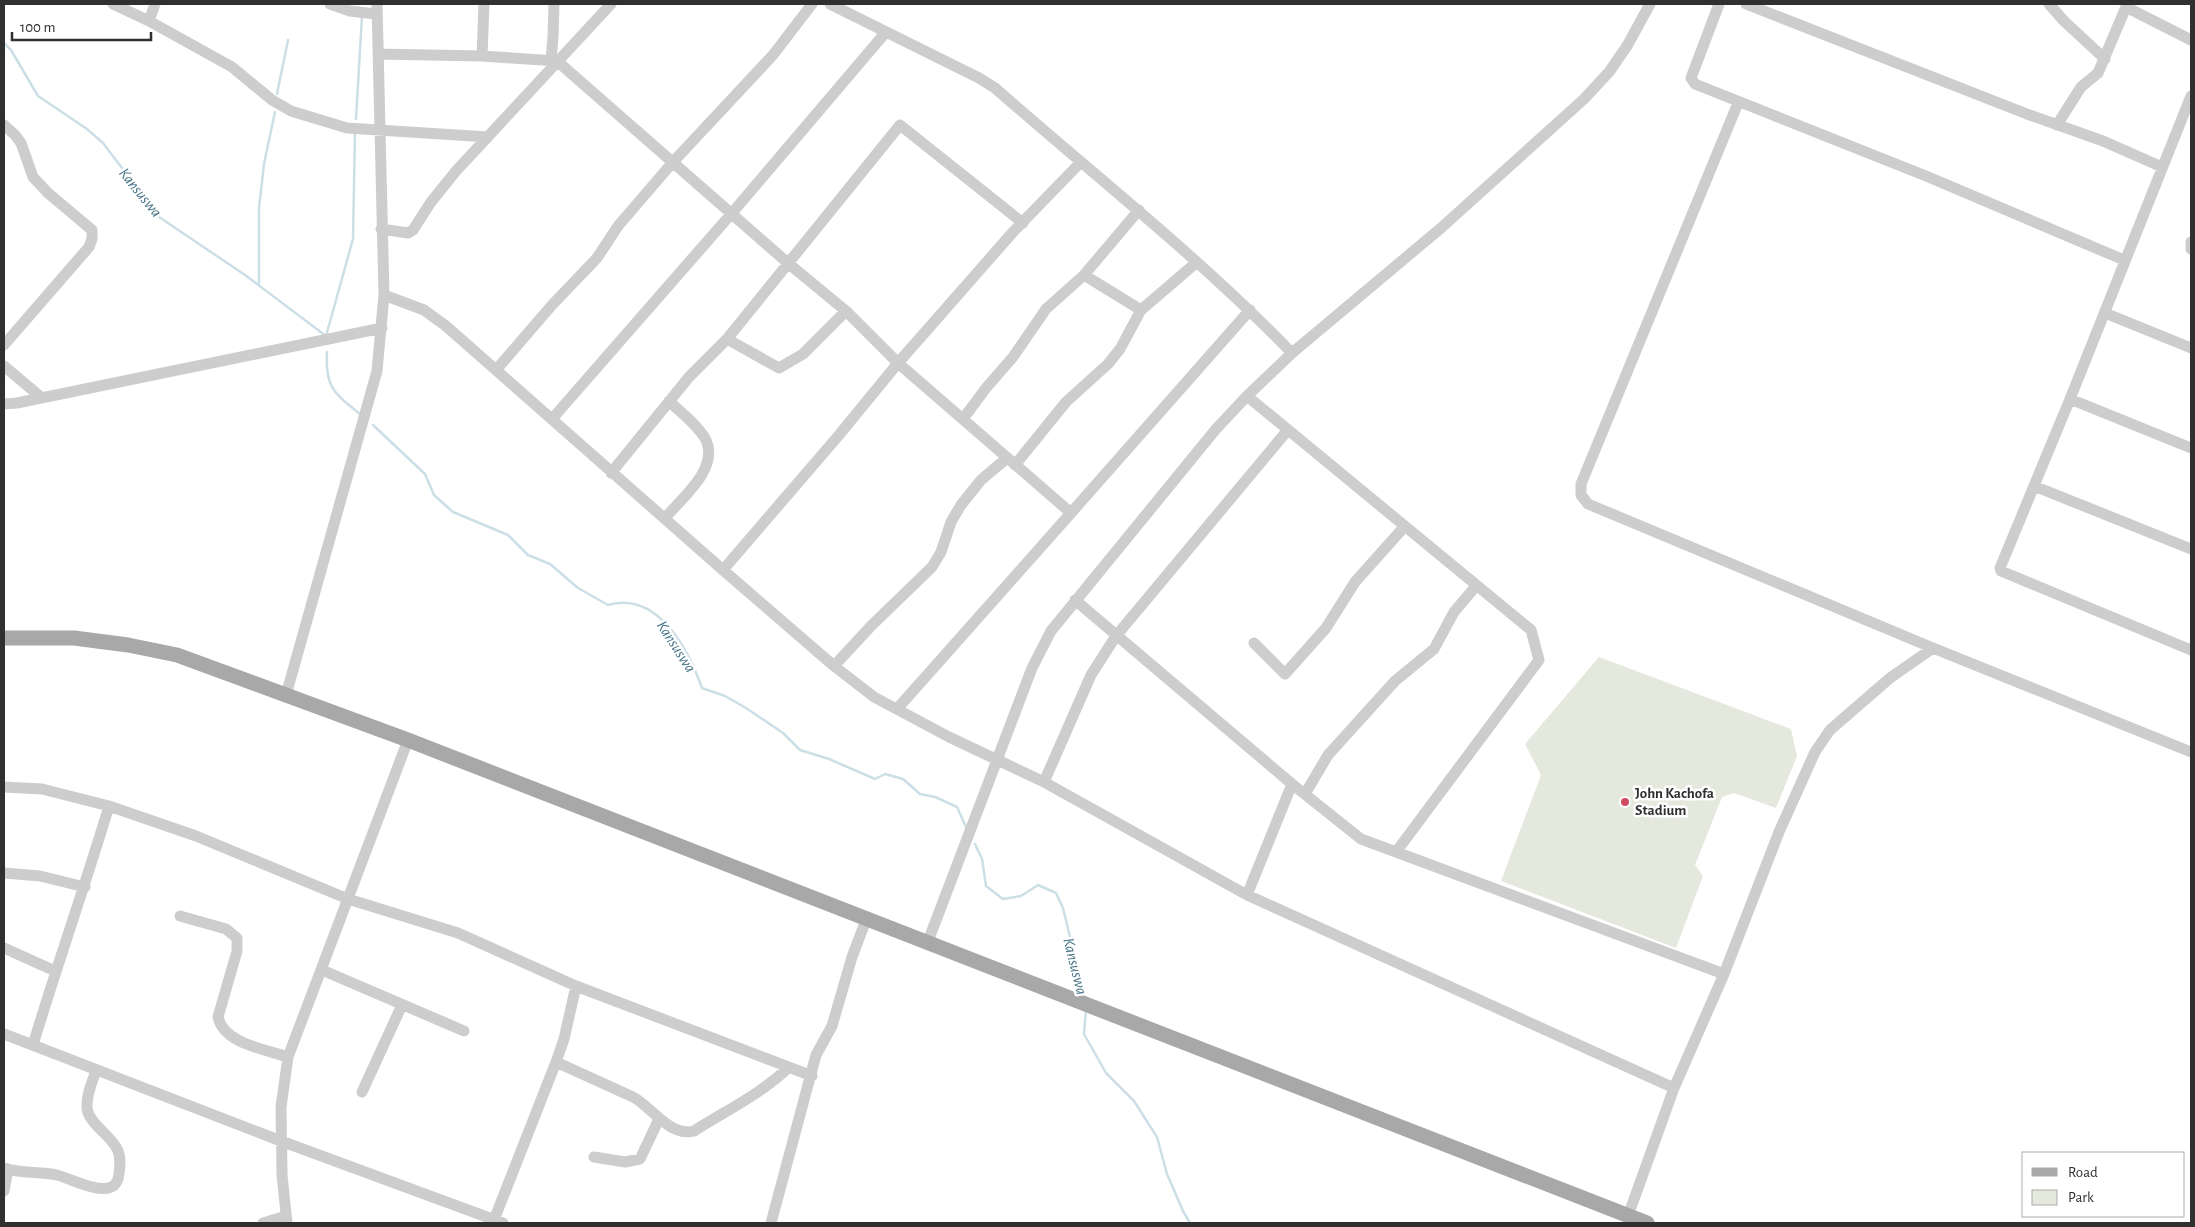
<svg xmlns="http://www.w3.org/2000/svg" width="2195" height="1227" font-family="'Alegreya Sans',sans-serif">
<style>
.green{fill:#e4e8dd}
.lines{fill:none;stroke-linecap:round;stroke-linejoin:round}
.stream{stroke:#ccdfe6;stroke-width:2.5}
.minor{stroke:#cdcdcd;stroke-width:11}
.major{stroke:#a8a8a8;stroke-width:15}
.poi-dot{fill:#d04a61;stroke:#fff;stroke-width:2}
.labels{text-anchor:middle;stroke-width:5;stroke-linejoin:round;paint-order:stroke}
.poi-label{font-size:15px;font-weight:bold;fill:#303030;stroke:#fff;text-anchor:start}
.water-label{font-size:16px;font-style:italic;fill:#487688;stroke:#fff}
</style>
<rect width="100%" height="100%" fill="#fff"/>
<path class="green" d="M1599 657 1791 729 1797 756 1776 808 1734 793 1722 797 1695 865 1703 876 1676 948 1501 881 1541 775 1525 744Z"/>
<g class="lines">
<path class="stream" d="M4 43 11 50 38 96 87 129 103 143 159 217 245 275 326 336 353 239 355 133
M277 94 288 40
M356 119 362 16
M259 284V208L264 164 275 112
M327 352C325 388 334 393 360 414
M373 425 425 474 434 495 453 512 508 535 528 555 550 564 578 588 608 605C658 591 688 649 702 688L725 696 746 708 783 733 800 750 829 759 875 779 885 774 903 779 920 794 935 797 957 807 966 827
M975 844 982 859 986 886 1003 899 1021 896 1038 885 1056 893 1063 908 1085 999
M1086 1009 1084 1034 1106 1073 1134 1101 1157 1137 1167 1174 1183 1211 1190 1223"/>
<path class="minor" d="M113 4 149 21
M155 4 149 21 232 67 272 100 291 111 347 128 488 137
M330 4 350 11 376 14
M830 4 979 78 995 88C1095 176 1200 258 1292 353
M1719 4 1691 78 1695 84 1926 176 2124 260
M1746 4 2027 114 2103 141 2162 167
M2049 4 2064 21 2105 59
M2127 4 2126 7 2191 40
M378 54 482 56 557 61 789 264 846 311 898 363 1071 513 897 709
M482 56 484 4
M551 60 553 37 554 4
M2191 96 2070 399 2191 448
M1738 103 1581 484V495L1588 504 1933 648 2191 752
M4 125 15 135 21 143 33 177 48 193 92 230V239L89 247 4 345
M2057 125 2081 87 2098 73 2126 7
M381 229 408 233 413 230 431 202 456 171 611 4
M2191 242V249
M1084 275 1141 310
M384 295 424 310 446 326 723 570 834 666 874 697 949 737 1044 782 1247 895 1674 1088
M2105 313 2191 348
M727 339 779 368 803 354 846 311
M4 366 42 398
M496 370 552 305 597 258 618 226 673 162 773 55 812 4
M1247 396 1531 630 1539 660 1396 852
M2070 399 2000 568 2001 571 2191 650
M4 404 17 403 382 328
M552 419 732 213 886 32
M963 419 986 388 1013 357 1046 309 1084 275 1139 210
M1015 465 1066 402 1108 364 1120 349 1141 310 1197 262
M611 473 689 377 727 339 900 125 1023 223
M2034 486 2191 549
M1071 513 1250 310
M665 518C682 498 719 469 706 440 698 425 681 413 669 401
M723 570 839 435 898 363 1013 232 1080 163
M1075 600 1292 784 1361 839 1724 974
M1254 643 1285 674 1326 628 1355 582 1405 526
M834 666 871 626 932 567 941 552 951 522 961 505 981 480 1007 458
M286 695 377 371 384 295 377 4
M1044 782 1091 675 1116 636 1287 431
M4 787 42 789 109 806
M1305 794 1328 755 1395 681 1434 649 1454 612 1476 586
M4 873 40 876 85 887
M1247 895 1292 784
M180 916 226 929 237 938V951L218 1017C224 1044 265 1049 288 1057
M927 944 1032 668 1051 631 1216 429 1247 396 1292 353 1441 228 1584 99 1609 72 1627 46 1650 4
M4 948 55 971
M322 970 464 1031
M4 1034 281 1141 503 1223
M33 1045C57 965 85 886 109 806L196 836 348 899 458 933 576 986 812 1076
M556 1062 633 1097C652 1107 669 1137 694 1131 727 1110 761 1094 789 1067
M362 1092 402 1005
M594 1157 625 1162 640 1159 659 1119
M4 1168C20 1174 40 1171 57 1175 73 1179 116 1204 119 1174 120 1166 121 1158 118 1151 112 1135 89 1125 87 1108 86 1096 92 1082 96 1071
M4 1191 8 1169
M494 1220 556 1062 564 1039 576 986
M263 1223 286 1216
M287 1223 282 1175 281 1107 288 1057 408 740
M771 1223 816 1055 832 1026 852 957 866 920
M1630 1223 1628 1216 1674 1088 1724 974 1779 832 1815 752 1830 730 1890 678 1933 648"/>
<path class="major" d="M4 638H74L128 645 177 655 408 740 1647 1223"/>
</g>
<circle class="poi-dot" cx="1625" cy="802" r="5"/>
<g class="labels">
<g class="poi-label">
<text x="1635" y="798">John Kachofa<tspan x="1635" dy="17">Stadium</tspan></text>
</g>
<g class="water-label">
<text transform="translate(141 192) rotate(51)" y="6">Kansuswa</text>
<text transform="translate(677 646) rotate(57)" y="6">Kansuswa</text>
<text transform="translate(1076 966) rotate(76)" y="6">Kansuswa</text>
</g>
</g>
<rect width="2195" height="1227" fill="none" stroke="#303030" stroke-width="10"/>
<rect x="2022" y="1152" width="162" height="65" fill="#ffffff" stroke="#acacac"/>
<rect x="2032" y="1168" width="25" height="8" fill="#a8a8a8" stroke="#acacac"/>
<text x="2068" y="1177" font-size="15" fill="#303030">Road</text>
<rect x="2032" y="1190" width="25" height="15" fill="#e4e8dd" stroke="#acacac"/>
<text x="2068" y="1202" font-size="15" fill="#303030">Park</text>
<path d="M12 32v8h139v-8" fill="none" stroke="#303030" stroke-width="2.5"/>
<text x="20" y="32" font-size="15" fill="#303030" stroke="#ffffff" stroke-width="4" paint-order="stroke">100 m</text>
</svg>
